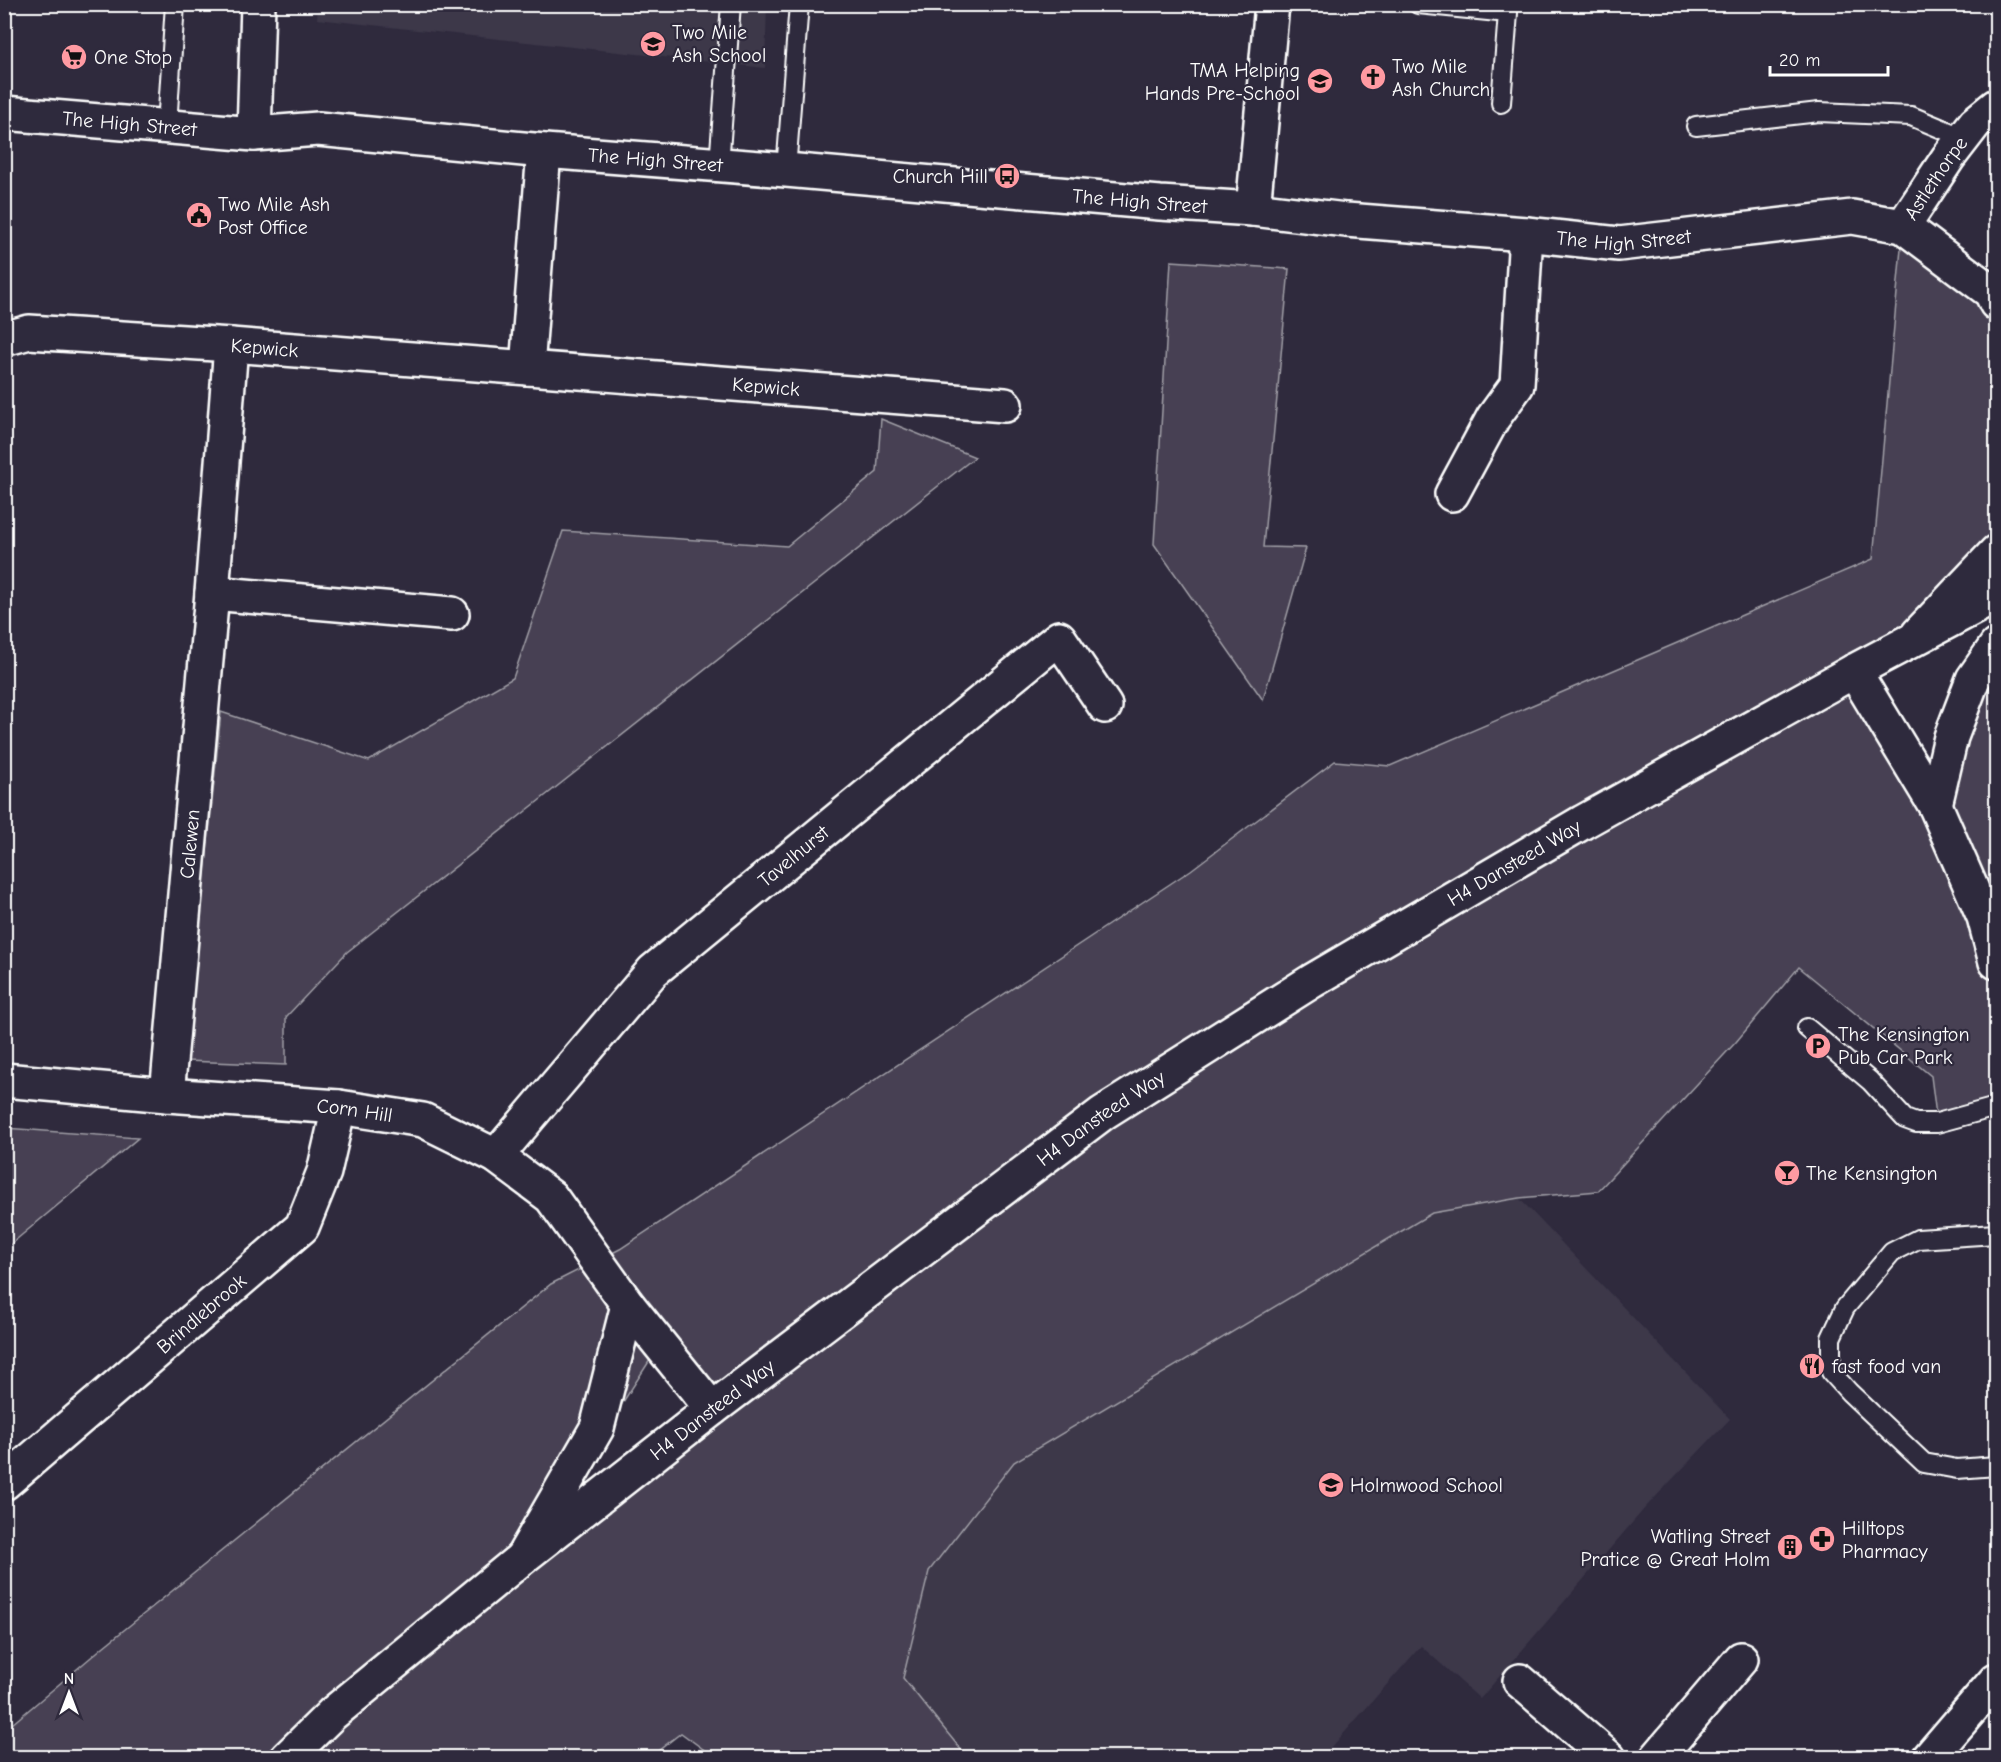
<svg xmlns="http://www.w3.org/2000/svg" width="2001" height="1762" font-family="'Comic Neue',sans-serif">
<style>
.built{fill:#3c3749}
.green{fill:#464152;stroke:#a2a0a8;stroke-width:1.5;fill-rule:evenodd}
.lines{fill:none;stroke-linecap:round;stroke-linejoin:round}
.lane-casing{stroke:#fff;stroke-width:22}
.street-casing{stroke:#fff;stroke-width:38}
.secondary-casing{stroke:#fff;stroke-width:38}
.lane{stroke:#2f2a3d;stroke-width:18}
.street{stroke:#2f2a3d;stroke-width:33}
.secondary{stroke:#2f2a3d;stroke-width:33}
.labels{text-anchor:middle;stroke-width:4.5;stroke-linejoin:round;paint-order:stroke}
.poi-label{font-size:20px;fill:#fff;stroke:#2f2a3d;text-anchor:start}
.street-label{font-size:20px;fill:#fff;stroke:#2f2a3d}
</style>
<rect width="100%" height="100%" fill="#2f2a3d"/>
<filter id="ink" filterUnits="userSpaceOnUse"><feTurbulence type="fractalNoise" baseFrequency=".0167" numOctaves="2"/><feDisplacementMap in="SourceGraphic" scale="12" xChannelSelector="R" yChannelSelector="G"/><feConvolveMatrix kernelMatrix="1 2 1 2 8 2 1 2 1" color-interpolation-filters="sRGB"/></filter>
<g filter="url(#ink)">
<path class="built" d="M318 4 767 5 765 68 317 19Z
M1519 1198 1730 1419 1645 1508 1480 1699 1421 1646 1323 1757H967L903 1678 929 1571 1014 1462 1432 1213Z"/>
<path class="green" d="M1903 226 1996 303V552L1854 671 1935 805 1996 646V1107L1937 1123 1931 1076 1799 967 1736 1042 1598 1191 1519 1198 1432 1213 1014 1462 929 1571 903 1678 967 1757H714L681 1733 649 1758H5V1730L103 1647 551 1284 620 1249 1191 870 1335 761 1390 766 1873 559ZM659 1346 712 1410 524 1556Z
M1171 261 1289 269 1263 547 1306 548 1263 700 1154 544Z
M881 419 975 457 347 952 286 1017V1065L186 1061 221 712 369 761 513 678 563 531 787 546 877 472Z
M5 1128 138 1138 5 1249Z"/>
<g class="lines">
<g class="lane-casing">
<path id="lane" d="M1418 4 1508 13 1501 103
M167 126 175 4
M1696 126 1819 112 1911 116 1964 138
M719 165 731 4
M786 170 799 4
M1807 1028 1870 1081 1905 1119 1916 1123H1937L1996 1107
M1996 1234 1918 1239 1892 1252 1845 1308 1831 1338V1372L1849 1392 1924 1463 1957 1469 1996 1466"/>
</g>
<g class="street-casing">
<g id="street">
<path id="s1" d="M4 113 254 134 318 129 544 151 786 170 1160 203 1253 209 1346 220 1526 234 1619 244 1852 217 1903 226 1991 292 1996 303"/>
<path d="M254 134 258 4"/>
<path d="M1253 209 1272 4"/>
<path id="s2" d="M1903 226 1948 158 1975 123 1996 106"/>
<path id="s3" d="M4 339 29 332 231 345 1005 405"/>
<path d="M527 368 544 151"/>
<path d="M1452 494 1493 418 1517 385 1526 234"/>
<path d="M212 593 452 614"/>
<path d="M1918 634 1996 552"/>
<path d="M1854 671 1935 805 1984 917 1996 962"/>
<path d="M1935 805 1951 737 1973 679 1996 646"/>
<path id="s4" d="M4 1080 167 1095 339 1107 423 1120 496 1156 551 1197 628 1305 712 1409"/>
<path id="s5" d="M167 1095 212 593 231 345"/>
<path id="s6" d="M496 1156 653 971 1059 638 1105 706"/>
<path id="s7" d="M4 1483 302 1227 324 1172 339 1107"/>
<path d="M522 1558 597 1428 628 1305"/>
<path d="M1520 1681 1609 1758"/>
<path d="M1657 1758 1741 1659"/>
<path d="M1929 1758 1996 1680"/>
</g>
</g>
<g class="secondary-casing">
<g id="secondary">
<path id="s8" d="M287 1758 332 1714 522 1558 712 1409 1103 1113 1312 981 1583 822 1854 671 1996 596"/>
</g>
</g>
<use href="#lane" class="lane"/>
<use href="#street" class="street"/>
<use href="#secondary" class="secondary"/>
</g>
</g>
<defs>
<g id="school-disc" transform="scale(1.35)"><circle r="9.5" fill="#ff9aa2" stroke="#2f2a3d"/><path d="M0-5L7-2L0 1L-7-2ZM-4 1L0 2.5L4 1V4Q0 6-4 4Z" fill="#111"/></g>
<g id="supermarket-disc" transform="scale(1.35)"><circle r="9.5" fill="#ff9aa2" stroke="#2f2a3d"/><path d="M-6-5.5h2.5l.6 2H6L4.5 2H-2.5L-4.4-4H-6ZM-1.5 3.2a1.3 1.3 0 1 0 .1 0ZM3 3.2a1.3 1.3 0 1 0 .1 0Z" fill="#111"/></g>
<g id="church-disc" transform="scale(1.35)"><circle r="9.5" fill="#ff9aa2" stroke="#2f2a3d"/><path d="M-1.2-6h2.4v3.5h3.3v2.4h-3.3V6h-2.4V-.1h-3.3v-2.4h3.3Z" fill="#111"/></g>
<g id="bus-disc" transform="scale(1.35)"><circle r="9.5" fill="#ff9aa2" stroke="#2f2a3d"/><path d="M-5-6H5V4H4V6H2V4H-2V6H-4V4H-5ZM-3.5-4V0h7V-4ZM-3.5 1.2v1.5H-2V1.2ZM2 1.2v1.5H3.5V1.2Z" fill="#111"/></g>
<g id="civic-disc" transform="scale(1.35)"><circle r="9.5" fill="#ff9aa2" stroke="#2f2a3d"/><path d="M-.6-6.5H3V-4.5H.6V-3L4-1V1h2V6H-6V1h2V-1L-.6-3ZM-1.2 2.5V6h2.4V2.5Z" fill="#111"/></g>
<g id="parking-disc" transform="scale(1.35)"><circle r="9.5" fill="#ff9aa2" stroke="#2f2a3d"/><path d="M-3.5-5.5H1a3.5 3.5 0 0 1 0 7H-1V5.5H-3.5ZM-1-3.4V-.6H.8a1.4 1.4 0 0 0 0-2.8Z" fill="#111"/></g>
<g id="bar-disc" transform="scale(1.35)"><circle r="9.5" fill="#ff9aa2" stroke="#2f2a3d"/><path d="M-6-5H6L.8 .8V4.5H3.5V6h-7V4.5H-.8V.8Z" fill="#111"/></g>
<g id="restaurant-disc" transform="scale(1.35)"><circle r="9.5" fill="#ff9aa2" stroke="#2f2a3d"/><path d="M-5-6h1v4h1v-4h1v4h1v-4h1v5L-1.5 .5V6h-2V.5L-5-1ZM5-6V6H3V1.5H1.5Q1.5-4 5-6Z" fill="#111"/></g>
<g id="pharmacy-disc" transform="scale(1.35)"><circle r="9.5" fill="#ff9aa2" stroke="#2f2a3d"/><path d="M-2-6h4v4h4v4h-4v4h-4v-4h-4v-4h4Z" fill="#111"/></g>
<g id="building-disc" transform="scale(1.35)"><circle r="9.5" fill="#ff9aa2" stroke="#2f2a3d"/><path d="M-4-6H4V6H1V3H-1V6H-4ZM-2.5-4.3h1.7v1.8h-1.7ZM.8-4.3h1.7v1.8H.8ZM-2.5-1h1.7V.8h-1.7ZM.8-1h1.7V.8H.8Z" fill="#111"/></g>
</defs>
<g fill-rule="evenodd">
<use href="#school-disc" x="653" y="44"/>
<use href="#supermarket-disc" x="74" y="57"/>
<use href="#church-disc" x="1373" y="77"/>
<use href="#school-disc" x="1320" y="81"/>
<use href="#bus-disc" x="1007" y="176"/>
<use href="#civic-disc" x="199" y="215"/>
<use href="#parking-disc" x="1818" y="1046"/>
<use href="#bar-disc" x="1787" y="1173"/>
<use href="#restaurant-disc" x="1812" y="1366"/>
<use href="#school-disc" x="1331" y="1485"/>
<use href="#pharmacy-disc" x="1822" y="1539"/>
<use href="#building-disc" x="1790" y="1547"/>
</g>
<g class="labels">
<g class="poi-label">
<text x="672" y="39">Two Mile<tspan x="672" dy="23">Ash School</tspan></text>
<text x="94" y="64">One Stop</text>
<text x="1392" y="73">Two Mile<tspan x="1392" dy="23">Ash Church</tspan></text>
<text x="1300" y="77" text-anchor="end">TMA Helping<tspan x="1300" dy="23">Hands Pre-School</tspan></text>
<text x="988" y="183" text-anchor="end">Church Hill</text>
<text x="218" y="211">Two Mile Ash<tspan x="218" dy="23">Post Office</tspan></text>
<text x="1838" y="1041">The Kensington<tspan x="1838" dy="23">Pub Car Park</tspan></text>
<text x="1806" y="1180">The Kensington</text>
<text x="1832" y="1373">fast food van</text>
<text x="1350" y="1492">Holmwood School</text>
<text x="1842" y="1535">Hilltops<tspan x="1842" dy="23">Pharmacy</tspan></text>
<text x="1770" y="1543" text-anchor="end">Watling Street<tspan x="1770" dy="23">Pratice @ Great Holm</tspan></text>
</g>
<g class="street-label">
<text dy="7" stroke="none"><textPath href="#s1" startOffset="126">The High Street</textPath></text>
<text dy="7" stroke="none"><textPath href="#s1" startOffset="654">The High Street</textPath></text>
<text dy="7" stroke="none"><textPath href="#s2" startOffset="58">Astlethorpe</textPath></text>
<text dy="7" stroke="none"><textPath href="#s1" startOffset="1140">The High Street</textPath></text>
<text dy="7" stroke="none"><textPath href="#s1" startOffset="1626">The High Street</textPath></text>
<text dy="7" stroke="none"><textPath href="#s3" startOffset="262">Kepwick</textPath></text>
<text dy="7" stroke="none"><textPath href="#s3" startOffset="765">Kepwick</textPath></text>
<text dy="7" stroke="none"><textPath href="#s5" startOffset="252">Calewen</textPath></text>
<text dy="7" stroke="none"><textPath href="#s6" startOffset="424">Tavelhurst</textPath></text>
<text dy="7" stroke="none"><textPath href="#s8" startOffset="1522">H4 Dansteed Way</textPath></text>
<text dy="7" stroke="none"><textPath href="#s4" startOffset="352">Corn Hill</textPath></text>
<text dy="7" stroke="none"><textPath href="#s8" startOffset="1036">H4 Dansteed Way</textPath></text>
<text dy="7" stroke="none"><textPath href="#s7" startOffset="260">Brindlebrook</textPath></text>
<text dy="7" stroke="none"><textPath href="#s8" startOffset="550">H4 Dansteed Way</textPath></text>
</g>
</g>
<rect width="2001" height="1762" fill="none" stroke="#2f2a3d" stroke-width="24"/>
<rect x="12" y="12" width="1977" height="1738" fill="none" stroke="#fff" stroke-width="2" filter="url(#ink)"/>
<g transform="translate(69 1693)" stroke="#2f2a3d" stroke-width="4.5" paint-order="stroke">
<path d="M0-4.5L10 22L0 15L-10 22Z" fill="#ffffff"/>
<text y="-9" font-size="16" font-weight="bold" text-anchor="middle" fill="#ffffff">N</text>
</g>
<path d="M1770 66v9h118v-9" fill="none" stroke="#ffffff" stroke-width="3"/>
<text x="1779" y="66" font-size="18" fill="#ffffff" stroke="#2f2a3d" stroke-width="4.5" paint-order="stroke">20 m</text>
</svg>
